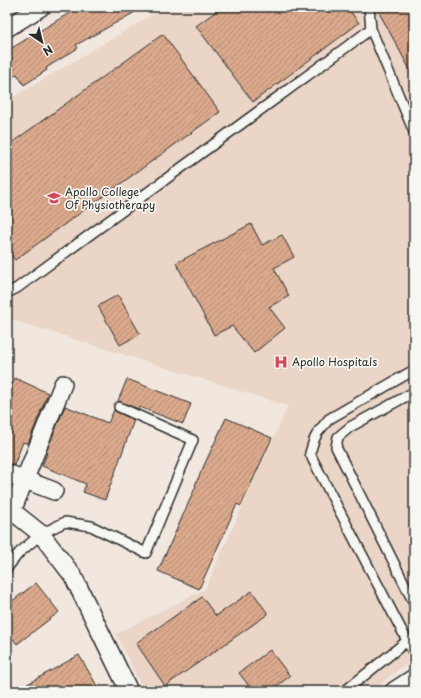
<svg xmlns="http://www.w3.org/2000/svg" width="421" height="698" font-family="'Playpen Sans',sans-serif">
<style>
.built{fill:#ead5c6}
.building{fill:url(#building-hatch);stroke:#2b2b2b}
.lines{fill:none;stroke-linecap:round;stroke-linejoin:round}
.lane-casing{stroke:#2b2b2b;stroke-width:12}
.street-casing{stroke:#2b2b2b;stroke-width:20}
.lane{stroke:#f6f6f2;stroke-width:9}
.street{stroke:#f6f6f2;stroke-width:17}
.labels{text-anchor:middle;stroke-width:3.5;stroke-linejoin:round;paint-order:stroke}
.poi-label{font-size:11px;fill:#2b2b2b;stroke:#f6f6f2;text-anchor:start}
</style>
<defs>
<pattern id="building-hatch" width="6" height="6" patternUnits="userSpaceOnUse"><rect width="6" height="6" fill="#dbaa8d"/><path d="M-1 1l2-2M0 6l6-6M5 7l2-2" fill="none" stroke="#b28b73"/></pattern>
</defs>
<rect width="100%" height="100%" fill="#f1e7de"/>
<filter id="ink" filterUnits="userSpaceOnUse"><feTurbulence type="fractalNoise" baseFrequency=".025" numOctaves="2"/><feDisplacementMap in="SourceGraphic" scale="8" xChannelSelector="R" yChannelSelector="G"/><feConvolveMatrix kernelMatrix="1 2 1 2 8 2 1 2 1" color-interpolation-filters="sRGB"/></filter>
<g filter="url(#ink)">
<path class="built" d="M165 7H414V657L372 691H144L116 634 205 589 288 406 7 318V101L160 10Z"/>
<path class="building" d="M79 7H144L76 45 78 48 46 68 47 70 24 85 17 74 7 81V51Z
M222 7H347L359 23 253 102 196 26Z
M376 7H414V77Z
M163 34 220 112 15 260 7 250V146Z
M251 224 262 245 282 235 294 257 274 268 289 296 269 307 285 328 254 353 232 326 214 335 176 263Z
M118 295 140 334 120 345 98 306Z
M15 378 48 393 28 444 23 442 14 465 7 463V396Z
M127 379 191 404 183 424 139 407 138 409 121 402 118 401Z
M65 406 108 423 114 410 117 412 134 420 105 500 83 492 86 484 42 466 47 453 46 452Z
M226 418 272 438 241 506 237 504 199 589 158 571 196 486 195 485Z
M36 583 59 612 17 644 7 631V605Z
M252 591 268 614 165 686 136 643 202 597 216 616Z
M270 650 290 676 270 691H253L239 673Z
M79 655 100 691H15Z"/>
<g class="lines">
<g class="lane-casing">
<path id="lane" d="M369 7 371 29 414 132
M7 293 17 288 371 29
M414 370 329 419 318 432 314 440 310 453 313 460 414 654
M414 392 350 427 338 437 336 447 414 603
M7 568 19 553 41 534 65 522 91 526 146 553 193 440 119 407
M345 691 407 641"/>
</g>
<g class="street-casing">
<path id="street" d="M7 28 41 7
M7 473 54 491
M7 509 12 511 41 534 73 576 129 691
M12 511 63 384
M394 691 414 678"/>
</g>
<use href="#lane" class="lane"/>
<use href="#street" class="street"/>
</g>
</g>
<defs>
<g id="university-bare" transform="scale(1.08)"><path d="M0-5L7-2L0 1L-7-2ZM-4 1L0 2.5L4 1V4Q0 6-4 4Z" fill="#d1495b" stroke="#f6f6f2" stroke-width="2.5" paint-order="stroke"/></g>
<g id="hospital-bare" transform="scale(1.08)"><path d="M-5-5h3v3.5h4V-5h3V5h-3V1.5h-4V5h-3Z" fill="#d1495b" stroke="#f6f6f2" stroke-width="2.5" paint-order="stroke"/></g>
</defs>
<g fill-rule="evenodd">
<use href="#university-bare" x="54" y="198"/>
<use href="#hospital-bare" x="281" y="362"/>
</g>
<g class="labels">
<g class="poi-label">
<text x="65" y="196">Apollo College<tspan x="65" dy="13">Of Physiotherapy</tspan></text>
<text x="292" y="366">Apollo Hospitals</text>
</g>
</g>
<rect width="421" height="698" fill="none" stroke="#f6f6f2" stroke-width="24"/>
<rect x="12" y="12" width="397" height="674" fill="none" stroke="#2b2b2b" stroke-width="1.5" filter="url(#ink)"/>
<g transform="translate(42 42) rotate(145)" stroke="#f6f6f2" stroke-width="3" paint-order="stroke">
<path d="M0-3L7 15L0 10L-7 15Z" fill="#2b2b2b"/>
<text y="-6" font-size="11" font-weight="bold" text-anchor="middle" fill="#2b2b2b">N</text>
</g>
</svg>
